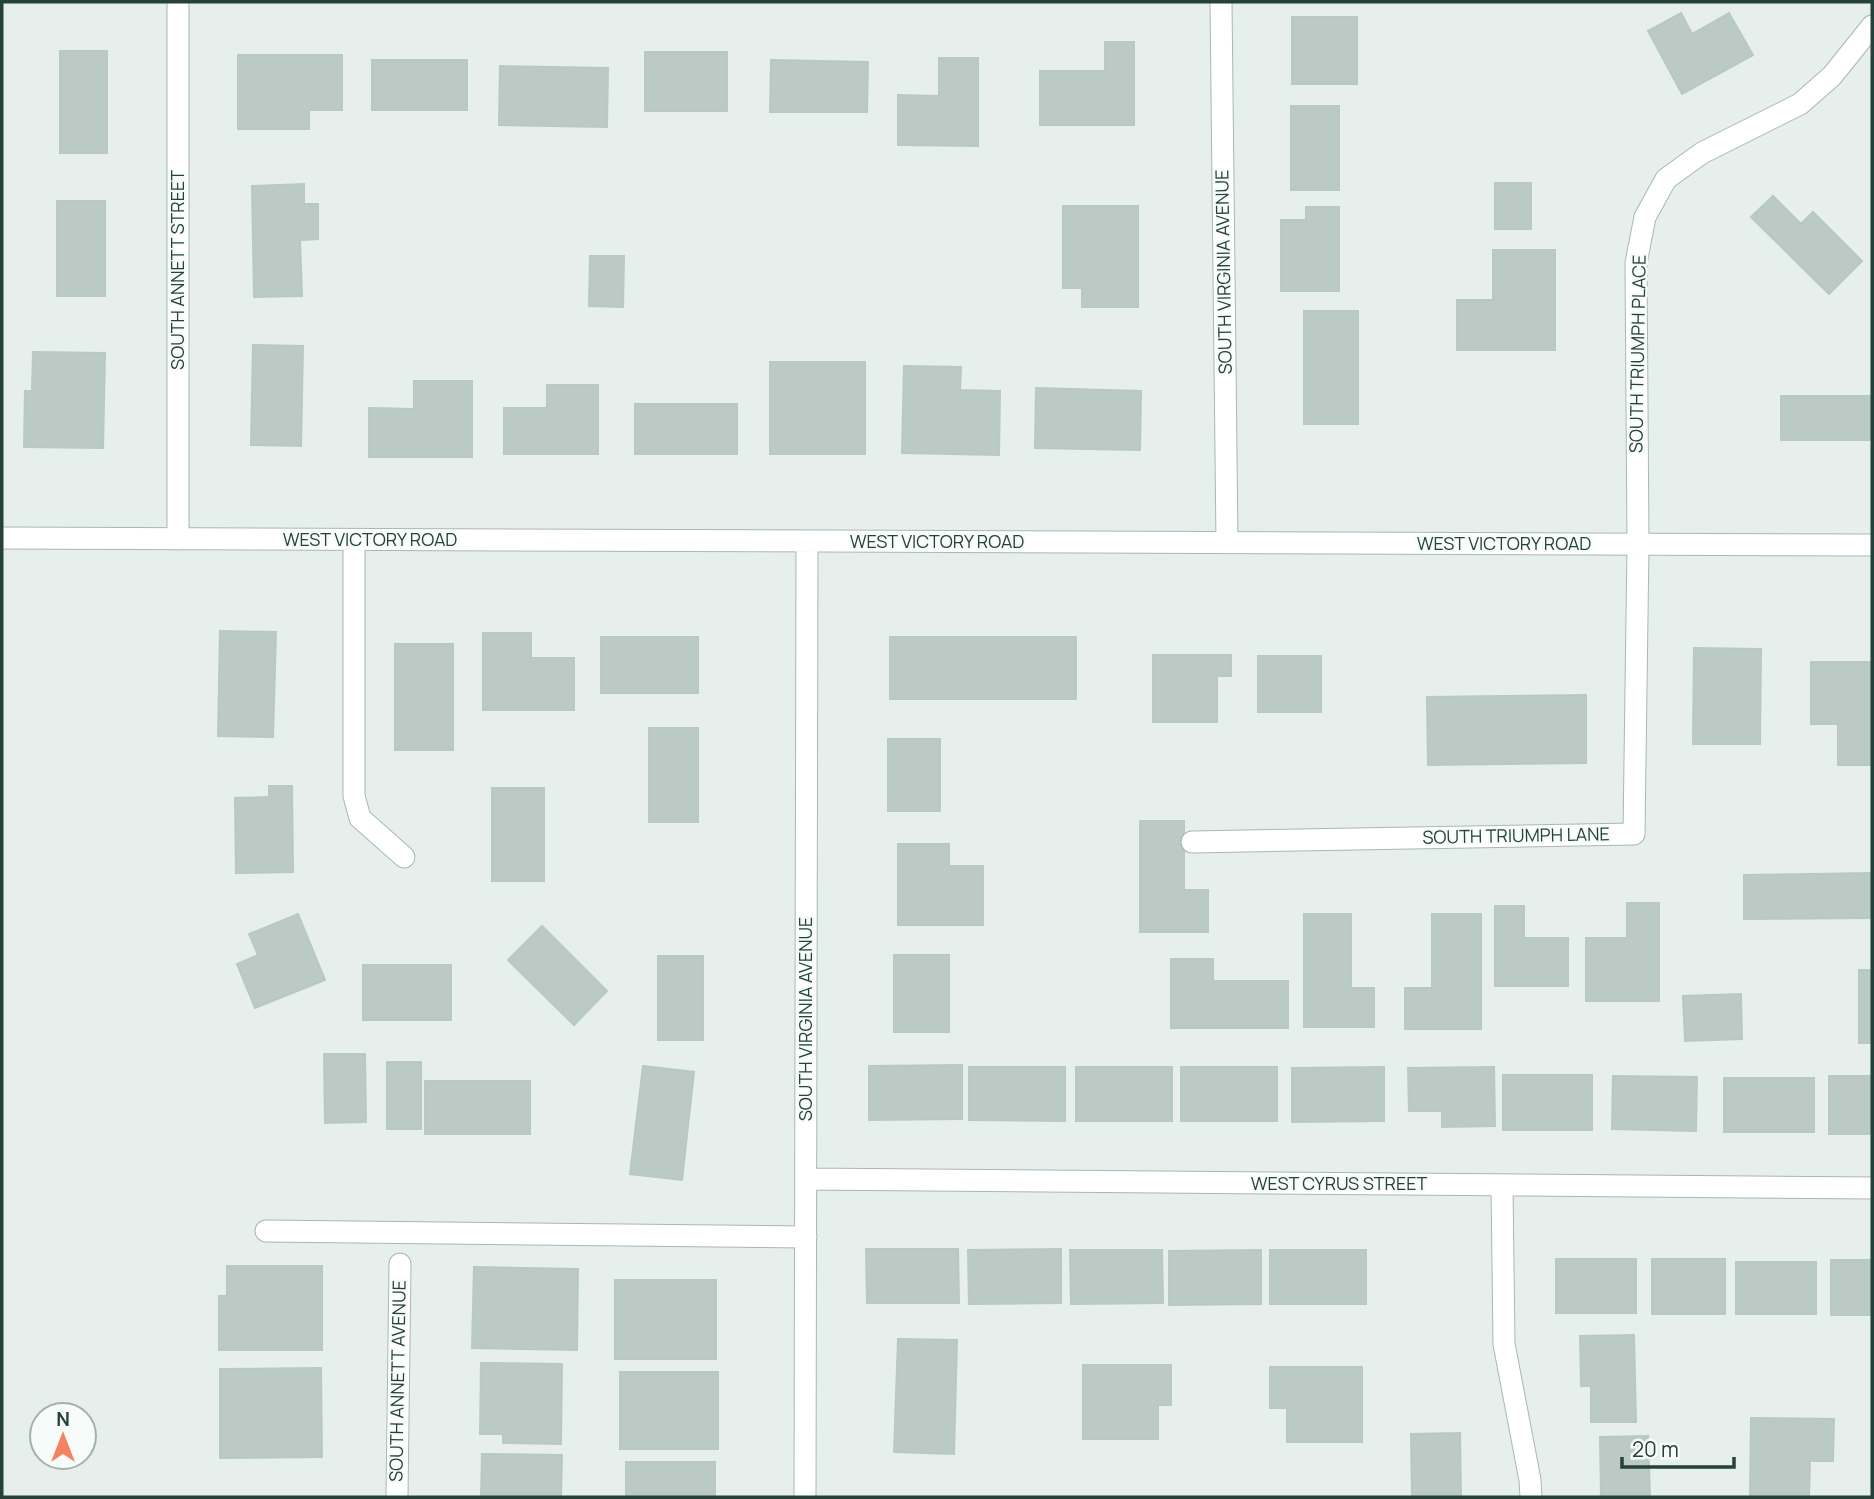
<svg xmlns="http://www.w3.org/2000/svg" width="1874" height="1499" font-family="Manrope,sans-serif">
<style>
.building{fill:#bbcac4;stroke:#b8c9c2;stroke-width:2}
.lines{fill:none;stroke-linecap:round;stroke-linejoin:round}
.minor-casing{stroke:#a8b8b2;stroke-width:23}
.minor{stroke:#fff;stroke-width:21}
.labels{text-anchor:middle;stroke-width:5;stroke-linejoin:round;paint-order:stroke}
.street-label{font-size:18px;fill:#24423a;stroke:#f7fbf9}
</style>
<rect width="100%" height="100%" fill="#e6efeb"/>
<path class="building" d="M1681 13 1692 34 1729 13 1753 55 1682 94 1648 31Z
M1292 17H1357V84H1292Z
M1105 42H1134V125H1040V71H1105Z
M60 51H107V153H60Z
M645 52H727V111H645Z
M238 55H342V110H309V129H238Z
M939 58H978V146L898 145V95L939 96Z
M372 60H467V110H372Z
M771 60 868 62 867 112H770Z
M500 66 608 68 607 127 499 125Z
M1291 106H1339V190H1291Z
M1495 183H1531V229H1495Z
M304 184V204H318V239L300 240 302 296 254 297 252 186Z
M1773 196 1801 224 1813 212 1862 261 1829 294 1751 217Z
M57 201H105V296H57Z
M1063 206H1138V307H1082V288H1063Z
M1306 207H1339V291H1281V220H1306Z
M1493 250H1555V350H1457V300H1493Z
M590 256H624L623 307 589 306Z
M1304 311H1358V424H1304Z
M253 345 303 346 301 446 251 445Z
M33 352 105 353 103 448 24 447 25 391H32Z
M770 362H865V454H770Z
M904 366 961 367 960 390 1000 391 999 455 902 453Z
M414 381H472V457H369V408L414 409Z
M547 385H598V454H504V408H547Z
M1036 388 1141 391 1140 450 1035 448Z
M1781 396H1872V440H1781Z
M635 404H737V454H635Z
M220 631 276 632 273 737 218 736Z
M483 633H531V658H574V710H483Z
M601 637H698V693H601Z
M890 637H1076V699H890Z
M395 644H453V750H395Z
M1694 648 1761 649 1760 744H1693Z
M1153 655H1231V676H1217V722H1153Z
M1258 656H1321V712H1258Z
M1811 662H1872V765H1838V724H1811Z
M1586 695V763L1428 765 1427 697Z
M649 728H698V822H649Z
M888 739H940V811H888Z
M269 786H292L293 872 236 873 235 798 269 797Z
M492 788H544V881H492Z
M1140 821H1184V890H1208V932H1140Z
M898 844H949V866H983V925H898Z
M1872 873V918L1744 919V875Z
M1627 903H1659V1001H1586V938H1627Z
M1495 906H1524V938H1568V986H1495Z
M298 914 325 980 255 1008 237 964 258 955 249 934Z
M1304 914H1351V988H1374V1027H1304Z
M1432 914H1481V1029H1405V988H1432Z
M542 926 607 991 574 1025 508 960Z
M894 955H949V1032H894Z
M658 956H703V1040H658Z
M1171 959H1213V981H1288V1028H1171Z
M363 965H451V1020H363Z
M1859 970H1872V1043H1859Z
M1741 994 1742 1039 1685 1041 1683 996Z
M324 1054H365L366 1122 325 1123Z
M387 1062H421V1129H387Z
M962 1065V1119L869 1120V1066Z
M643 1066 694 1072 682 1180 630 1174Z
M969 1067H1065V1121L969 1120Z
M1076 1067H1172V1121H1076Z
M1181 1067H1277V1121H1181Z
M1384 1067V1121L1292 1122V1068Z
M1494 1067 1495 1126 1442 1127V1111H1409L1408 1068Z
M1503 1075H1592V1130H1503Z
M1613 1076 1697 1077 1696 1131 1612 1129Z
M1829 1076H1872V1134H1829Z
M1724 1078H1814V1132H1724Z
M425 1081H530V1134H425Z
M866 1249H958L959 1303H867Z
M1061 1249V1303L969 1304 968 1250Z
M1070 1250H1162L1163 1303 1071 1304Z
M1261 1250V1304L1169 1305V1251Z
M1270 1250H1366V1304H1270Z
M1556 1259H1636V1313H1556Z
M1652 1259H1725V1314H1652Z
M1831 1260H1872V1315H1831Z
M1736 1262H1816V1314H1736Z
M227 1266H322V1350H219V1296H227Z
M474 1267 578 1269 577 1350 472 1348Z
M615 1280H716V1359H615Z
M1634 1335 1636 1422H1591V1386H1581L1580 1336Z
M898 1339 957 1340 954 1454 894 1452Z
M481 1363 562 1364 561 1444 503 1443V1434H480Z
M1083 1365H1171V1405H1158V1439H1083Z
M1270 1367H1362V1442H1287V1408H1270Z
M321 1368 322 1457 220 1458V1369Z
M620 1372H718V1449H620Z
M1751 1418 1834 1419 1833 1461H1810L1809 1497H1750Z
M1460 1433 1461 1497H1412L1411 1434Z
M1648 1436 1650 1497H1601L1600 1437Z
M482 1454 562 1455 561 1497H481Z
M626 1462H715V1497H626Z"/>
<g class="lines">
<g class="minor-casing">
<path id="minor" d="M1221 2 1227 543
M2 538 1872 545
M178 539V2
M354 540V796L360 818 404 857
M1192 842 1634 834 1638 544 1636 263 1645 217 1666 179 1702 153 1800 104 1832 76 1872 26
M806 1179 1872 1188
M1502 1185 1504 1344 1530 1480 1531 1497
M266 1231 806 1237
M397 1497 400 1264
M805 1497 807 542"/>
</g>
<use href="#minor" class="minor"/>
</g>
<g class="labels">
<g class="street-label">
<text transform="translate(178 270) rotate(-90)" y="6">SOUTH ANNETT STREET</text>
<text transform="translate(1224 272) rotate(-91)" y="6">SOUTH VIRGINIA AVENUE</text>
<text transform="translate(1638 354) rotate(-89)" y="6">SOUTH TRIUMPH PLACE</text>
<text x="370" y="546">WEST VICTORY ROAD</text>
<text x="937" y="548">WEST VICTORY ROAD</text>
<text x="1504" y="550">WEST VICTORY ROAD</text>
<text transform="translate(1516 836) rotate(-1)" y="6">SOUTH TRIUMPH LANE</text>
<text transform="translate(806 1019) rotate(-90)" y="6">SOUTH VIRGINIA AVENUE</text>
<text x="1339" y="1190">WEST CYRUS STREET</text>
<text transform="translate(398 1381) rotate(-89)" y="6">SOUTH ANNETT AVENUE</text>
</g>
</g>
<rect width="1874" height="1499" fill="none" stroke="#24423a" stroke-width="7"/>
<g transform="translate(63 1436)"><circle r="33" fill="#f7fbf9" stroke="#a3b1ad" stroke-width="2"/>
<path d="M0-5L12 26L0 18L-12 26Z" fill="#f4845f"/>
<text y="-10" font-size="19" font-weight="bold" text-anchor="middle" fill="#24423a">N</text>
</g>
<path d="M1622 1457v10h112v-10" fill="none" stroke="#24423a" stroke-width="3.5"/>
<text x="1632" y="1457" font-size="21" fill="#24423a" stroke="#f7fbf9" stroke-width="5" paint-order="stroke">20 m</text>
</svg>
